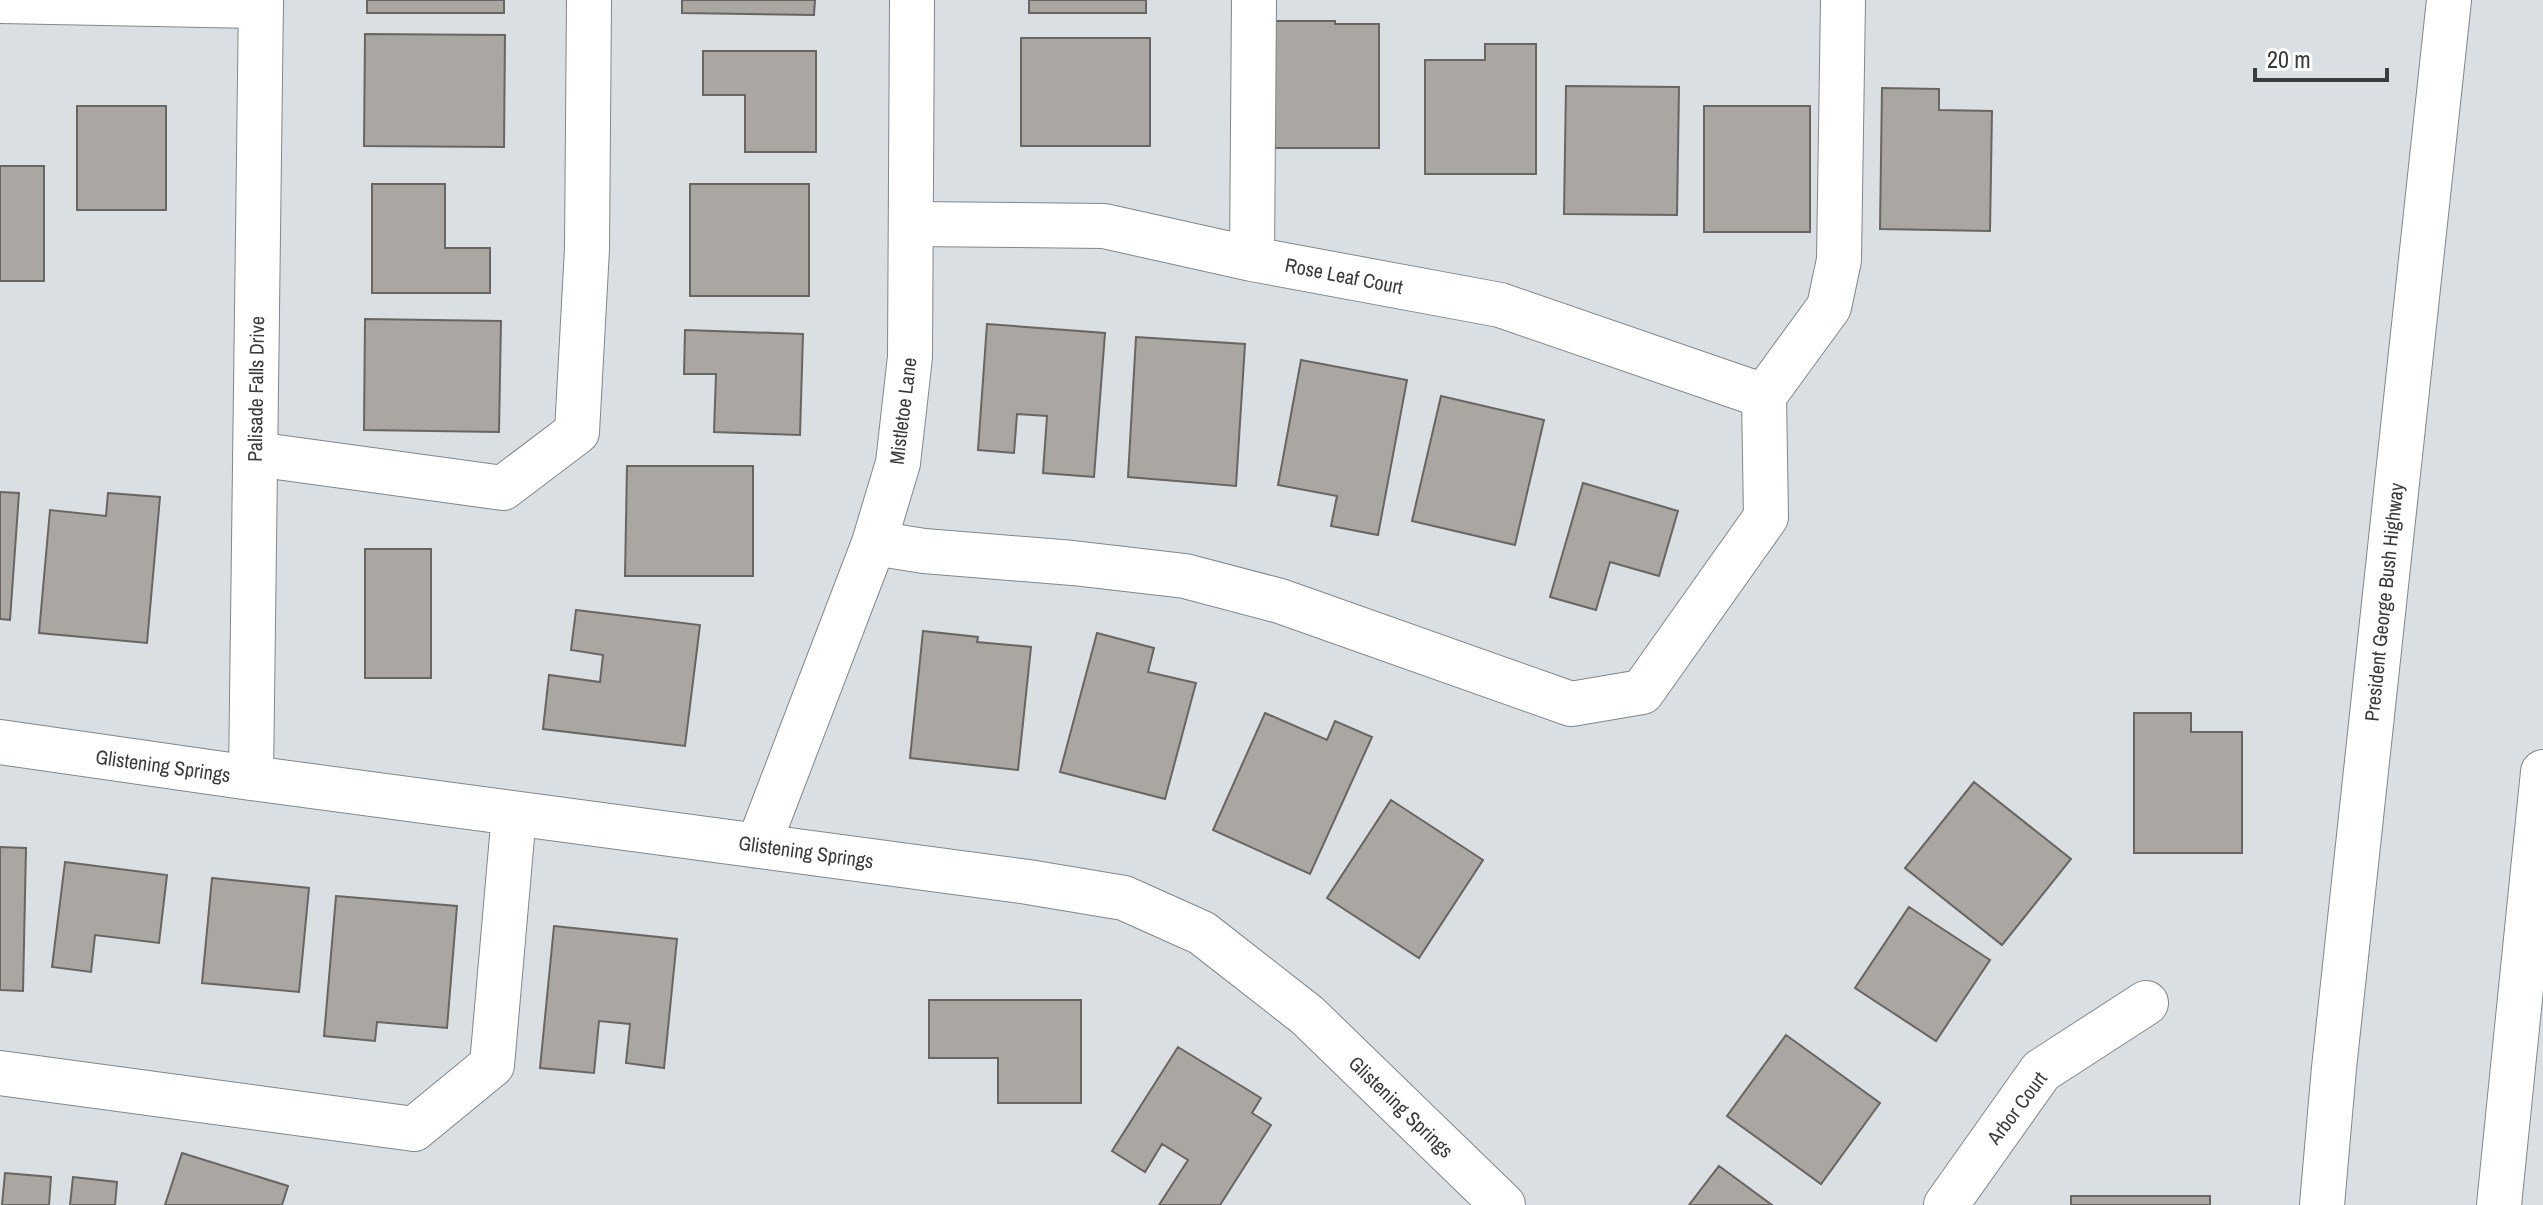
<svg xmlns="http://www.w3.org/2000/svg" width="2543" height="1205" font-family="'Archivo Narrow',sans-serif">
<style>
.building{fill:#aaa6a1;stroke:#696560;stroke-width:2}
.lines{fill:none;stroke-linecap:round;stroke-linejoin:round}
.minor-casing{stroke:#82878b;stroke-width:46}
.major-casing{stroke:#82878b;stroke-width:46}
.highway-casing{stroke:#82878b;stroke-width:46}
.minor{stroke:#fff;stroke-width:44}
.major{stroke:#fff;stroke-width:44}
.highway{stroke:#fff;stroke-width:44}
.labels{text-anchor:middle;stroke-width:8;stroke-linejoin:round;paint-order:stroke}
.street-label{font-size:20px;fill:#393c3d;stroke:#fff}
</style>
<rect width="100%" height="100%" fill="#dadfe4"/>
<path class="building" d="M367 0H504V13H367Z
M682 0H815L814 15 682 13Z
M1029 0H1146V13H1029Z
M1275 21H1335V24H1379V148H1275Z
M365 34 505 35 504 147 364 146Z
M1021 38H1150V146H1021Z
M1485 44H1536V174H1425V60H1485Z
M703 51H816V152H745V95H703Z
M1566 86 1679 87 1677 215 1564 214Z
M1882 88 1939 89V110L1992 111 1990 231 1880 229Z
M77 106H166V210H77Z
M1704 106H1810V232H1704Z
M0 166H44V281H0Z
M372 184H445V248H490V293H372Z
M690 184H809V296H690Z
M365 319 501 321 499 432 364 430Z
M987 324 1105 333 1094 477 1043 473 1047 416 1017 414 1014 453 978 450Z
M685 330 803 334 800 435 714 432 716 374H684Z
M1136 337 1245 344 1236 486 1128 477Z
M1301 360 1407 380 1378 535 1331 526 1337 496 1278 485Z
M1441 396 1544 420 1515 545 1412 521Z
M627 466H753V576H625Z
M1583 483 1678 511 1659 576 1610 562 1596 610 1550 597Z
M0 492 19 493 10 620 0 619Z
M108 493 160 497 147 643 39 633 50 510 106 516Z
M365 549H431V678H365Z
M576 610 700 625 685 746 543 729 549 675 600 682 603 655 571 650Z
M923 631 978 637 977 642 1031 647 1018 770 910 758Z
M1097 633 1154 648 1148 672 1196 683 1165 799 1060 772Z
M1265 713 1327 740 1335 721 1372 737 1310 874 1213 830Z
M2134 713H2191V732H2242V853H2134Z
M1974 782 2071 859 2002 945 1905 868Z
M1391 800 1483 860 1419 958 1327 898Z
M0 847 26 848 23 991 0 990Z
M65 862 167 875 159 943 95 935 91 972 52 967Z
M212 878 309 888 299 992 202 983Z
M336 896 457 906 447 1028 377 1022 375 1041 324 1036Z
M1909 907 1990 960 1936 1041 1855 988Z
M554 926 677 939 664 1068 626 1063 630 1024 599 1021 594 1073 540 1068Z
M929 1000H1081V1103H998V1058H929Z
M1786 1035 1880 1103 1821 1184 1727 1116Z
M1178 1047 1261 1098 1252 1113 1271 1125 1220 1205H1159L1188 1160 1162 1144 1145 1172 1112 1151Z
M182 1153 288 1186 282 1205H165Z
M1719 1166 1772 1205H1689Z
M5 1173 51 1177 49 1205H2Z
M73 1177 117 1182 115 1205H70Z
M2071 1196H2210V1205H2071Z"/>
<g class="lines">
<g class="minor-casing">
<path id="minor" d="M0 1 261 6
M911 224 1104 226 1252 259 1500 305 1764 396
M1252 259 1254 0
M255 454 503 488 577 432 587 249 589 0
M874 543 924 551 1073 563 1185 576 1280 601 1571 704 1642 692 1766 517 1764 396 1829 307 1839 260 1843 0
M0 742 251 778 1028 882 1124 898 1202 933 1307 1015 1503 1205
M251 778 261 0
M758 846 874 543 898 463 910 357 912 0
M0 1073 414 1129 492 1065 514 814
M1946 1205 2041 1071 2146 1003"/>
</g>
<g class="major-casing">
<path id="major" d="M2322 1205 2334 1068 2449 0"/>
</g>
<g class="highway-casing">
<path id="highway" d="M2499 1205 2543 772"/>
</g>
<use href="#minor" class="minor"/>
<use href="#major" class="major"/>
<use href="#highway" class="highway"/>
</g>
<g class="labels">
<g class="street-label">
<text transform="translate(1344 276) rotate(11)" y="7">Rose Leaf Court</text>
<text transform="translate(256 389) rotate(-89)" y="7">Palisade Falls Drive</text>
<text transform="translate(903 411) rotate(-83)" y="7">Mistletoe Lane</text>
<text transform="translate(2384 602) rotate(-84)" y="7">President George Bush Highway</text>
<text transform="translate(163 766) rotate(8)" y="7">Glistening Springs</text>
<text transform="translate(806 852) rotate(8)" y="7">Glistening Springs</text>
<text transform="translate(1401 1107) rotate(44)" y="7">Glistening Springs</text>
<text transform="translate(2017 1108) rotate(-53)" y="7">Arbor Court</text>
</g>
</g>
<path d="M2255 68v12h132v-12" fill="none" stroke="#393c3d" stroke-width="4"/>
<text x="2267" y="68" font-size="24" fill="#393c3d" stroke="#ffffff" stroke-width="6" paint-order="stroke">20 m</text>
</svg>
